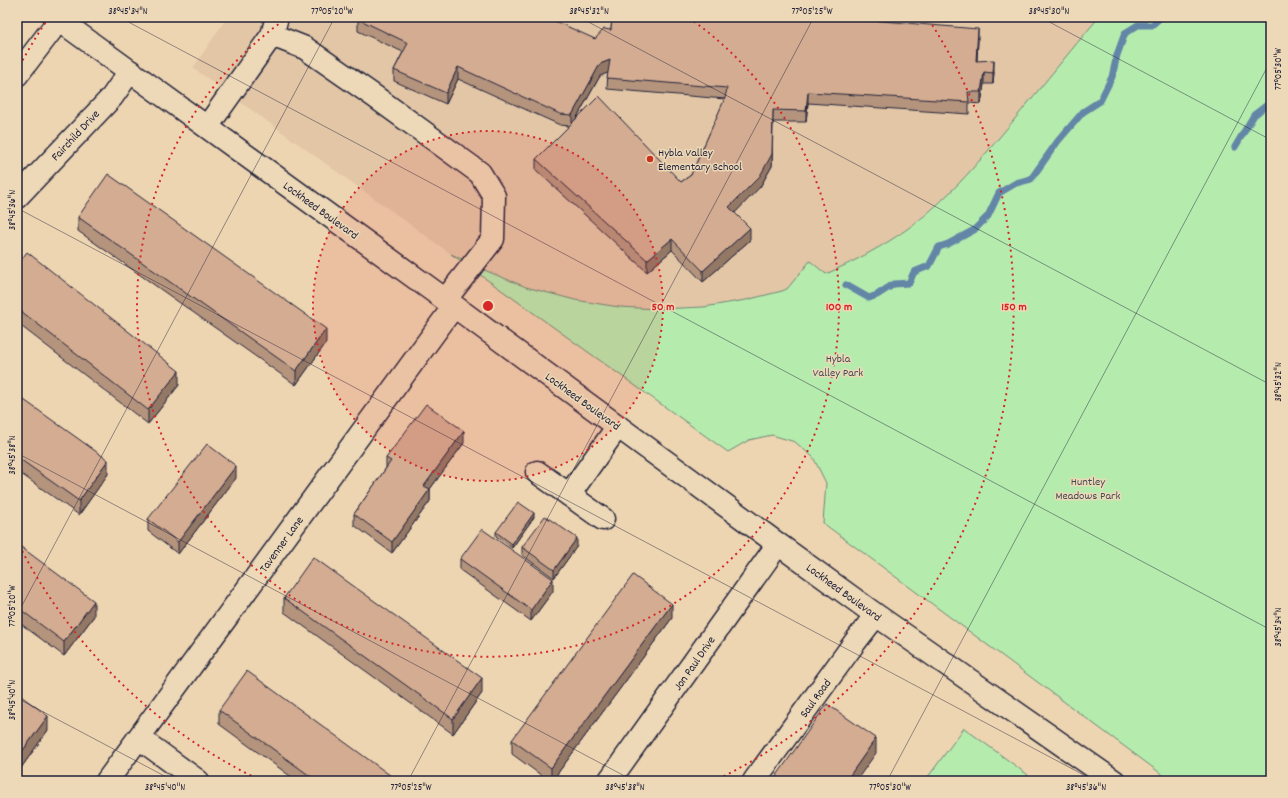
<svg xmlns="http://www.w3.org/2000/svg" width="1288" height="798" font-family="Dekko,sans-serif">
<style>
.built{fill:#e2c6a6}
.green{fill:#b5ecae;stroke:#6c8774}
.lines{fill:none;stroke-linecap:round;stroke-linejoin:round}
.stream{stroke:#6386a6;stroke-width:7}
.minor-casing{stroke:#22223b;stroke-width:25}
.minor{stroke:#edd9b7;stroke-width:22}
.wall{fill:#b5947d;stroke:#22223b;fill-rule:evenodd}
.shaded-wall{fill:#947866;stroke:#22223b}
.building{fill:#d3ac91;stroke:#22223b}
.ticks{fill:none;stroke:#22223b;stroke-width:1;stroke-opacity:0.45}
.ring{fill:none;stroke:#d62828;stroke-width:2;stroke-dasharray:2 4}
.poi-dot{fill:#c8321e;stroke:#edd9b7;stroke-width:1.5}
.labels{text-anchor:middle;stroke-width:3;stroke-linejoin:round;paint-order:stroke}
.street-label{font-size:12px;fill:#22223b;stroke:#edd9b7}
.poi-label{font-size:12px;fill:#22223b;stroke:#edd9b7;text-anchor:start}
.park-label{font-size:12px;fill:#3f4a52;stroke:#edd9b7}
.centre{fill:#d62828;stroke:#edd9b7;stroke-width:2}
.ring-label{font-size:12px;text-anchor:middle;font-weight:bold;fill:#d62828;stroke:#edd9b7;stroke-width:3;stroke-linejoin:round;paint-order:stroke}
.neatline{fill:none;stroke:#22223b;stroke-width:1.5}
.ticks-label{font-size:10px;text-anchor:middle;fill:#22223b}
</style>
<rect width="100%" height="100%" fill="#eed5b2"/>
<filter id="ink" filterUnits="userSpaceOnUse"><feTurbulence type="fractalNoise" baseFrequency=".025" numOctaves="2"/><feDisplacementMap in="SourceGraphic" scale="8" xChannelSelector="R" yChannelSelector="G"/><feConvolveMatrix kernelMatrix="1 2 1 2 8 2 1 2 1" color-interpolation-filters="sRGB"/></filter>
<g filter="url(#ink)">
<path class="built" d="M227 17H1099L971 172 951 192 911 226 878 248 847 265 816 279 782 291 746 300 704 307 658 309 619 307 575 300 526 287 489 272 451 254 193 68Z"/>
<path class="green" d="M1099 17H1271V781H1171L823 523 826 483 813 457 795 442 772 435 749 440 728 452 451 254 489 272 526 287 575 300 619 307 658 309 704 307 746 300 782 291 787 289 810 261 826 274C855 261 884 246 910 227 951 197 982 158 1014 120 1042 86 1070 51 1099 17Z
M964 728 1028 775 1023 781H925Z"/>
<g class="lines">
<path class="stream" d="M1235 147 1254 115 1271 102
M846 285 869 298 877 295 894 284 909 283 914 272 929 266 939 247 948 244 974 230 988 216 999 193 1016 183 1031 179 1058 141 1083 112 1100 101 1112 77 1117 55 1125 33 1138 25H1152L1161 17"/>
<g class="minor-casing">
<path id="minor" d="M55 17 454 306 778 544 876 615 1114 781
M272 35 305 48 374 96 480 173 494 196 493 239 445 300
M17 75 59 20
M207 127 272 35 277 17
M17 197 112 97 130 71
M537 472 603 519
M569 495 618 426
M139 738 198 781
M107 781 454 306
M609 781 778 544
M754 781 855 642 876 615"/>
</g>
<use href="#minor" class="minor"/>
</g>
<path class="wall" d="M612 17H846V18L978 40 977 61 994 72 993 84H984L981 104 969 103V114L808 103 806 122H773L772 166 760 187 734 213 750 240 703 282 672 250 647 272 536 170V159L569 126 560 125 458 79 446 104 394 81V70L403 52 358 31V19L595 39 611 30ZM608 72 607 89 725 99 691 175 681 182 576 119 600 76Z
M78 217 326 343 296 385 78 231Z
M17 265 179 385 148 424 17 323Z
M17 395 108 474 79 515 17 471Z
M464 443 430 489V501L392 553 354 525V514L386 468V458Z
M236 478 178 554 148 531V519Z
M534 517 512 548 496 536V532Z
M17 544 94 616 64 656 17 621Z
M577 546 554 578 522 555V547Z
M460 559 553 591 531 621 460 570Z
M284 598 482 693 453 734 284 612Z
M672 618 552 781H549L512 754V740Z
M17 693 48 730 21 768 17 765Z
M219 710 398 781H297L219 724Z"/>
<path class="shaded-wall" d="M978 29V40L976 72V61Z
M610 60V72L600 76 572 126V115L600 64Z
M994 60V72L993 84V73Z
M458 67V79L446 104V93Z
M984 72V84L981 104V92Z
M808 92V103L806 122V111Z
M773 110 772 166 760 187 729 219V207Z
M750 228V240L703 282V271Z
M672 239V250L647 272V260Z
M326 329V343L296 385V371Z
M179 371V385L148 424V410Z
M464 431V443L424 497V486Z
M108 460V474L79 515V501Z
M236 466V478L178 554V542Z
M430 489V501L392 553V542Z
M534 513V517L512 548V544Z
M577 538V546L554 578V570Z
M553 579V591L531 621V610Z
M94 601V616L64 656V642Z
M672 604V618L552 781H551V768Z
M482 678V693L453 734V719Z
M48 716V730L21 768V753Z
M876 738V753L856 781H846Z"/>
<path class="building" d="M359 17H546L595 39 604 29 611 30 612 17H846V18L978 29 976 61 994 60 993 73 984 72 981 92H968L969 102 808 92 806 111 773 110 772 154 760 176 729 207 750 228 703 271 672 239 647 260 536 159 599 96 681 182 691 175 725 98 727 88 607 78 610 60 600 64 572 115 560 114 458 67 446 93 394 70 408 43 358 19Z
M108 174 326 329 296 371 78 217Z
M27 252 179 371 148 410 17 308V265Z
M17 395 108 460 79 501 17 457Z
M426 404 464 431 424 486 430 489 392 542 354 514 391 461 386 458Z
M207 444 236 466 178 542 148 519Z
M518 502 534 513 512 544 496 532Z
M545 516 577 538 554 570 522 547Z
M482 529 553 579 531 610 460 559Z
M17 544 94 601 64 642 17 607Z
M313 557 482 678 453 719 284 598Z
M633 575 672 604 551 768 512 740Z
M247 671 398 781H317L219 710Z
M17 693 48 716 21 753 17 750Z
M827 704 876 738 846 781H773Z"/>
</g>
<path class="ticks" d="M119 17 1271 630M579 17 1271 385M1040 17 1271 140M17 208 1095 781M17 453 634 781M17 615 335 17M17 698 174 781M408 781 814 17M887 781 1271 60"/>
<circle cx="488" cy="306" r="175" fill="#d62828" fill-opacity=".12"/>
<g class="ring">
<circle cx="488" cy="306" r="175"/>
<path d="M689 18A351 351 0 1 1 287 18"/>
<path d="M262 781A526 526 0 0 1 17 541M17 71A526 526 0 0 1 47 20M929 20A526 526 0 0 1 714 781"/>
</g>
<circle class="poi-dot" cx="650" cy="159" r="4"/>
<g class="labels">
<g class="street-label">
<text transform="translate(75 135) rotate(-47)" y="4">Fairchild Drive</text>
<text transform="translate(321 210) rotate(36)" y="4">Lockheed Boulevard</text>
<text transform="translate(583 401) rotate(36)" y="4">Lockheed Boulevard</text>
<text transform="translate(281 544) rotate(-54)" y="4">Tavenner Lane</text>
<text transform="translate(844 592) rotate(36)" y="4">Lockheed Boulevard</text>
<text transform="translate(694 663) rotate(-55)" y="4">Jon Paul Drive</text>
<text transform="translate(815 698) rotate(-54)" y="4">Saul Road</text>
</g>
<g class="poi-label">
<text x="658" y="156">Hybla Valley<tspan x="658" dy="14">Elementary School</tspan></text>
</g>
<g class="park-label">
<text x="838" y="362">Hybla<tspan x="838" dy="14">Valley Park</tspan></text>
<text x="1088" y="485">Huntley<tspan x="1088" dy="14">Meadows Park</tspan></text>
</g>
</g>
<circle cx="488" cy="306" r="6" class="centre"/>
<g class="ring-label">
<text x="663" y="310">50 m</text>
<text x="839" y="310">100 m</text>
<text x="1014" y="310">150 m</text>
</g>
<rect width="1288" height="798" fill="none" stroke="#edd9b7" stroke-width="44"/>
<rect x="22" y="22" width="1244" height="754" class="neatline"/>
<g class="ticks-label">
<text x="128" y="14">38°45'34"N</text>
<text x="332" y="14">77°05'20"W</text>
<text x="589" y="14">38°45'32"N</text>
<text x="812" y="14">77°05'25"W</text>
<text x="1049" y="14">38°45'30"N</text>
<text transform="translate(1277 69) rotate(-90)" y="4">77°05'30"W</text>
<text transform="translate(11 210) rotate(-90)" y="4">38°45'36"N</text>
<text transform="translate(1277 382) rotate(-90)" y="4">38°45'32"N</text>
<text transform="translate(11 455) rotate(-90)" y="4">38°45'38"N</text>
<text transform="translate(11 606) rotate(-90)" y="4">77°05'20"W</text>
<text transform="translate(1277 627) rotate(-90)" y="4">38°45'34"N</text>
<text transform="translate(11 700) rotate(-90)" y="4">38°45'40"N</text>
<text x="165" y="790">38°45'40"N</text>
<text x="411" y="790">77°05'25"W</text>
<text x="625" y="790">38°45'38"N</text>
<text x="890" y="790">77°05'30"W</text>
<text x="1086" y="790">38°45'36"N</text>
</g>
</svg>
